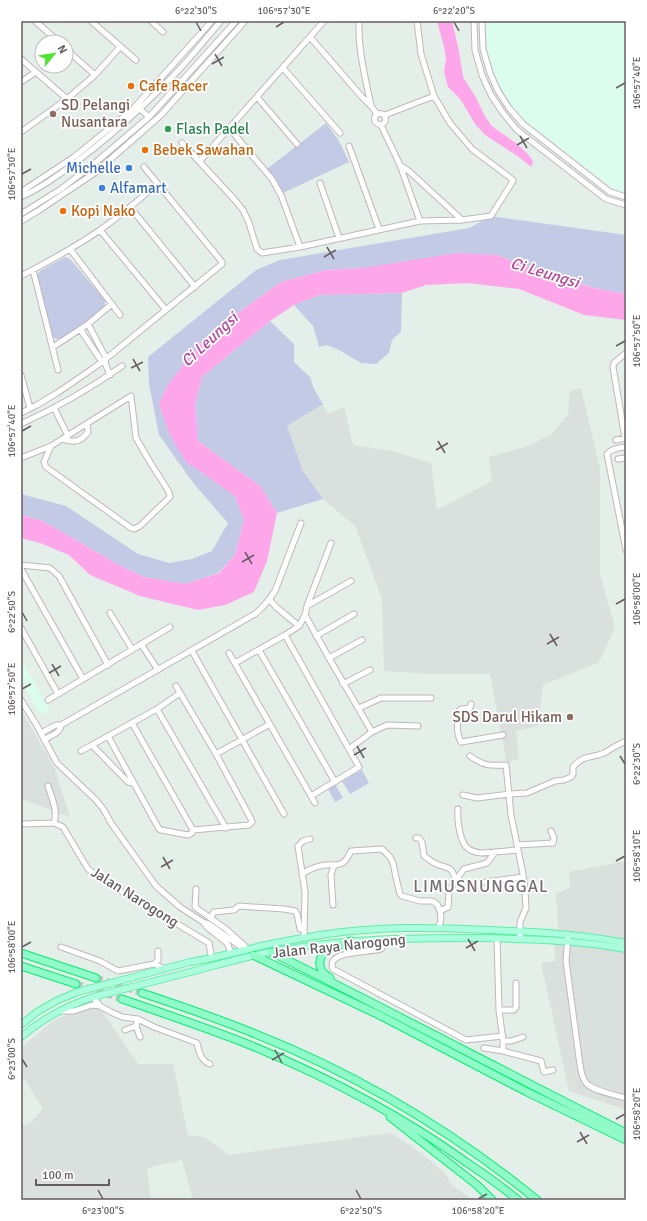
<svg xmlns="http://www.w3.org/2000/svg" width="647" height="1221" font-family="Signika,sans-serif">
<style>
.commercial{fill:#dbfdee}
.industrial{fill:#d9e0dd}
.green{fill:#c2cae5}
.water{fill:#fda7ea}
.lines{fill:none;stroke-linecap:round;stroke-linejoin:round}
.highway-tunnel{stroke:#c5cac8;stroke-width:7;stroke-dasharray:7 3.5;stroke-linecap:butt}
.minor-casing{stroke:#beb7bc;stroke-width:7}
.major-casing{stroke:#5feea6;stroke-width:8}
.highway-casing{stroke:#06ed72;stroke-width:9}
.minor{stroke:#fff;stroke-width:5}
.major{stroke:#abfdde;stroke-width:6}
.highway{stroke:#90fac8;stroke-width:7}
.ticks{fill:none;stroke:#655d62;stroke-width:1.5}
.food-dot{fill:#e8710a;stroke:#fff;stroke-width:1.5}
.education-dot{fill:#8d6e63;stroke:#fff;stroke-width:1.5}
.leisure-dot{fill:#2e9e5b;stroke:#fff;stroke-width:1.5}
.shop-dot{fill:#3f7fe0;stroke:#fff;stroke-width:1.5}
.labels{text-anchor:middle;stroke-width:3.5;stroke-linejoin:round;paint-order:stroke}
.food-label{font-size:15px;fill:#c56008;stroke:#fff;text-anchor:start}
.education-label{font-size:15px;fill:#785e54;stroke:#fff;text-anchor:start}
.leisure-label{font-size:15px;fill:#27864d;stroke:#fff;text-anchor:start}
.shop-label{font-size:15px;fill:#366cbe;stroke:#fff;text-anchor:end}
.street-label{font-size:15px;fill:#655d62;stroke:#fff}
.water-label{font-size:16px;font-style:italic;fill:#b84697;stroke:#fff}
.quarter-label{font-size:17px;letter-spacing:1px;fill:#776e74;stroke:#fff}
.neatline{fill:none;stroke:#655d62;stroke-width:1.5}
.ticks-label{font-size:10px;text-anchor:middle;fill:#655d62}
</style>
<rect width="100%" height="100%" fill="#e5efea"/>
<path class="commercial" d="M486 21H626V193L611 187 526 121 512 106 502 90 493 70 487 47Z
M21 659 50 710 41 715 21 680Z"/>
<path class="industrial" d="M581 388 600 469V574L615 627 605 650 598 663 543 685 538 726 516 731 519 758 507 764 490 674H433L384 671 382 599 355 526 323 499 303 471 287 426 323 404 328 414 344 407 353 445 393 451 431 463 437 510 492 481 489 457 528 446 552 434 568 414 570 391Z
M21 710 55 769 70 817 24 800 21 801Z
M626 861V1110L624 1109 569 1091 541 963 555 961 554 944H559L556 894 570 888 569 872Z
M96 1002 138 1064H173L188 1135 206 1138 229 1155 390 1133 413 1147 443 1171 452 1185 473 1200H193L182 1160 147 1168 151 1200H21V1126L30 1123 43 1109 21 1074V1048L53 1021Z"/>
<path class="green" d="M326 123 339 141 349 162 281 194 271 175 267 169Z
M491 216 626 235V294L595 288 525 266 497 255 363 268 326 270 281 282 227 321 201 342 159 404 235 496 244 520 235 555 218 573 186 584 144 577 119 565 43 521 21 515V494L66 506 138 554 169 563 192 559 212 551 228 523 194 484 159 435 149 384 148 357 256 270 280 260 469 228Z
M65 257 70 259 105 300C105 304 105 306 103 309 98 315 64 338 58 339 54 339 52 336 50 334L36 276 40 271Z
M402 293 401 332 392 340 389 353 376 364 361 363 339 350 327 345 319 347 313 326 294 305 319 295Z
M270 321 294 344V362L310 377 314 389 323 404 287 426 303 471 323 499 277 513 260 486 198 441 195 405 202 377Z
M362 770 369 783 350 794 342 781Z
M335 784 343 798 335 802 328 789Z"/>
<path class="water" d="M437 21H452L459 51 463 77 475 96 486 118 492 126 500 132 517 144 527 153 533 161 532 166H530L519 157 485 135 475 124 461 100 448 87 444 72 446 58 444 47Z
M457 253 497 255 525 266 594 288 626 294V320L584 315 519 289 467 283 426 285 402 293 319 295 294 305 270 321 202 377 195 405 198 441 260 486 277 513 267 561 254 592 225 605 198 610 140 596 90 575 69 555 40 543 21 538V515L43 521 119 565 144 577 186 584 219 573 235 555 244 520 235 496 185 461 169 433 159 404 167 386 201 342 227 321 281 282 326 270 363 268Z"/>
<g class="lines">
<path class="highway-tunnel" d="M96 978 142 993
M76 984 122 999"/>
<g class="minor-casing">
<path id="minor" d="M35 21 59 42
M91 21 136 60
M151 21 163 32
M359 21C358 50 365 77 371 105
M474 21 475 50 482 75 491 95 503 113 517 130 606 199 626 205
M482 21 483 49 490 73 498 91 509 108 523 124 610 192 626 197
M310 37 362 97 371 106 377 114
M66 49 95 75
M21 59 67 99
M283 68 340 133
M21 82 36 72
M257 97 297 144
M140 109 149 117
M374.5 119a5.5 5.5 0 1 1 11 0a5.5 5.5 0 1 1-11 0Z
M385 115 434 96
M381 125 400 165 420 221
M229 128 272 179 281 195 300 247
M21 132 67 99 95 75 120 47
M182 143 234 199 243 210 249 223 257 249 262 253 300 247 420 221 462 220 491 216 513 181V180L472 149 450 123 434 96 421 54 417 21
M349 146 379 229
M200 161 324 21
M400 165 410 172 462 220
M320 183 339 238
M21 192 74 157 132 110 212 21
M21 197C30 193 39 188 48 182 93 152 135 115 173 76 190 59 205 39 221 21
M130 207 195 287
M21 214 61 189 95 163 149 117 236 21
M21 221 38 211 96 172 161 115 245 21
M100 230 166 310
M70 249 120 315
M33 270 58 370
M21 276C48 262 75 247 100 230 120 216 139 200 157 184
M88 324 106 358 105 363 110 375
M80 329 102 362H104
M53 347 88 324 112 304
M21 375 30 408
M54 408 68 436
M21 413 37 405 57 393 82 376 102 362 222 264V262L144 167
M21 424C56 408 91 388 122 366
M625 438 613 367 614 363 626 353
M62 439C73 443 81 442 88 432L87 425
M616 440 626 438
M626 447C619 448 612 448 607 454L626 550
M21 458 51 446 131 396 136 438 150 462 169 492 170 497 140 526 134 529 131 528 46 467 44 462 51 446
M618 459 626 458
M21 565 50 568 59 576 108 665
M21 569 83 679
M270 600 276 607 299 626
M307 606 351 581
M110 613 132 649
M305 615 329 658 372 732
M21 628 58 694
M285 635 359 767 311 796
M316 636 354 614
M141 644 158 670
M259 650 335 782
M192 651 284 814
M229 653 315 803
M329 658 362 640
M235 663 285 635 299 626 305 615 307 606 331 543
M343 684 370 670
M21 700 36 724 57 763 96 800 104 810 111 823 156 886 180 907 203 922 209 924 241 947
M48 700 170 627
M471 704 470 708 461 709 459 711C457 721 456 733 461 742L503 735
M359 708 381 698H431
M157 709 226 828
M132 723 193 830
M61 725 255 614C264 607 269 600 275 591L301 523
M41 733 56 725H61C61 733 50 736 44 740
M108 736 159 829 161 830 188 835 192 833 193 830 249 825 252 822 251 819 216 754 176 686
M92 745 128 782 133 783
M349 749 372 732 387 725 418 726
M81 751 157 709 180 693
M216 754 270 724
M470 756C484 766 490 766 506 765L511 815 523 874 525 890 526 908 520 922V939
M48 786C52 798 58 811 54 823
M463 795 477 798 510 794 527 793 555 781 564 780 571 777 573 774V767C585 753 593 759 606 752 612 748 619 744 626 741
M458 809C457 816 458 821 459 828 462 843 465 852 482 853L518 850
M21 824 54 823 63 827 88 869 113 887 139 901 209 943 211 955
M416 838H419L422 842 424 856C429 859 434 864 439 865 451 869 451 867 456 880L449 891 448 907 440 911 441 918 439 928
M517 845 553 843 554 838 551 831
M302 874C311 868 323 864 334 865
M456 880 464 869 487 863 495 852
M486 882 523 877
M196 889 195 907 226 929 245 946
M333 905 331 875 334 865C344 865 347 859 351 851L382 849 390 857 393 863 397 882 400 894 402 896 420 901H432L437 904 440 911
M210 918 214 912 234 910 239 906 284 909 295 911 297 914 300 929H303
M204 923 207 927 227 943 230 950
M568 934 566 961 580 1065C581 1071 582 1078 586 1083 593 1091 616 1095 626 1098
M304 935 305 892 298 846 303 841 310 839
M497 939 499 1010 503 1041V1051
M384 940 383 946 381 949C370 953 325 950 333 969L466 1040 503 1036
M61 947 100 961 118 971 154 964 165 969
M154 964 158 960V951
M93 997 100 1006 111 1012 122 1017 138 1019 154 1027 197 1043C199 1052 201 1061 210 1064
M499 1010H513L516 1008V983
M60 1011H74L92 1005 100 1006
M138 1019 136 1026 140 1037
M125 1030 136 1026
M503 1041H511L523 1037
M484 1048 503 1051 541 1061 544 1072 553 1070"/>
</g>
<g class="major-casing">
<path id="major" d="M21 1025 37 1012 56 1001 77 992 190 962C210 959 229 954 249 949 272 943 297 939 320 935 376 926 434 927 490 930 536 932 581 934 626 943
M21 1037C44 1018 64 1007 93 997 128 988 163 979 198 970 224 963 251 955 277 951 343 938 412 938 479 938 528 939 577 940 626 949"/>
</g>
<g class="highway-casing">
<path id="highway" d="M271 952C390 1011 507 1073 626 1133
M21 953 96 978
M253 955 381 1016 527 1092 626 1140
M21 966 76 984
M330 978C327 976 324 974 322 971 317 963 321 953 329 949 336 945 344 944 351 941
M142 993C178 1005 213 1017 248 1031 353 1072 450 1129 537 1200
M122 999C163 1013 204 1027 245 1043 323 1075 398 1113 466 1162 484 1174 501 1186 518 1200
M390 1117 477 1185 492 1200"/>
</g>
<use href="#minor" class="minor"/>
<use href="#major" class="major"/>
<use href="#highway" class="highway"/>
</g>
<path class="ticks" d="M196 22 201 31M454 22 459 31M276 27 284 22M215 54 222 66M212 64 224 57M616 88 625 83M520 136 527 148M517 145 529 138M22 174 31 169M327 247 334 259M324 257 336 250M616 346 625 341M133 359 140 371M131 368 143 362M22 431 31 426M438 441 445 453M436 450 448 443M245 552 252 564M242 562 254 555M616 604 625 599M22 612 27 621M550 634 557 646M547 644 559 637M52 664 59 676M49 673 61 666M22 689 31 684M357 746 364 758M354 755 366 748M620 756 625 764M163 857 170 869M616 861 625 856M161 867 173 860M468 939 475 951M22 947 31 942M466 948 478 941M275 1050 282 1063M22 1059 27 1067M272 1060 284 1053M616 1119 625 1114M580 1132 587 1144M577 1142 589 1135M98 1190 103 1199M356 1190 361 1199M478 1199 487 1194"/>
<g class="food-dot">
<circle cx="131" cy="86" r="4"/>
<circle cx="145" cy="150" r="4"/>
<circle cx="63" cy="211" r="4"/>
</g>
<g class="education-dot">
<circle cx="53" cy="114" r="4"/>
<circle cx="570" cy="717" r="4"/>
</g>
<circle class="leisure-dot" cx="168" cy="129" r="4"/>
<g class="shop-dot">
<circle cx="129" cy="168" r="4"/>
<circle cx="102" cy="188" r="4"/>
</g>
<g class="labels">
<g class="food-label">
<text x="139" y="91">Cafe Racer</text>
<text x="153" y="155">Bebek Sawahan</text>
<text x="71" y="216">Kopi Nako</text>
</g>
<g class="education-label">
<text x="61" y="110">SD Pelangi<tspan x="61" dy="17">Nusantara</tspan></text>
<text x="562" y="722" text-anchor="end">SDS Darul Hikam</text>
</g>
<g class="leisure-label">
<text x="176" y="134">Flash Padel</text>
</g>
<g class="shop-label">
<text x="121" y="173">Michelle</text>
<text x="110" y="193" text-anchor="start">Alfamart</text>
</g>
<g class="street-label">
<text transform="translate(135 897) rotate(32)" y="5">Jalan Narogong</text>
<text transform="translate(339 946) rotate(-6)" y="5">Jalan Raya Narogong</text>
</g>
<g class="water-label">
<text transform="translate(545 272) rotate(17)" y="6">Ci Leungsi</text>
<text transform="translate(209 339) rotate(-43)" y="6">Ci Leungsi</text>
</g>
<g class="quarter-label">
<text x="481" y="892">LIMUSNUNGGAL</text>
</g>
</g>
<rect width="647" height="1221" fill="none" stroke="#ffffff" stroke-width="44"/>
<g transform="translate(54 54) rotate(60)"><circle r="19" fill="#ffffff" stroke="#c1bec0"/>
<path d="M0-3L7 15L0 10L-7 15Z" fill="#4ee534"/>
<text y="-6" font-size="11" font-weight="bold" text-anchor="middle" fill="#655d62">N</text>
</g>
<path d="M36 1179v6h73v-6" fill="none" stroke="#655d62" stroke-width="2"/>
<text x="42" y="1179" font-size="12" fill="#655d62" stroke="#ffffff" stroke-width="3" paint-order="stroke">100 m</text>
<rect x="22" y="22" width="603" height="1177" class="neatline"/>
<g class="ticks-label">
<text x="196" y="14">6°22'30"S</text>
<text x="284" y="14">106°57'30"E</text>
<text x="454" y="14">6°22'20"S</text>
<text transform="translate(636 83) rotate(-90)" y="4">106°57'40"E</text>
<text transform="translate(11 174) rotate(-90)" y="4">106°57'30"E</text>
<text transform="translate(636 341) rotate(-90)" y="4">106°57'50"E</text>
<text transform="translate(11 431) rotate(-90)" y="4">106°57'40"E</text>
<text transform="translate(636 599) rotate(-90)" y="4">106°58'00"E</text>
<text transform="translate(11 612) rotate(-90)" y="4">6°22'50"S</text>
<text transform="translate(11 689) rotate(-90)" y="4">106°57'50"E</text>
<text transform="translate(636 764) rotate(-90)" y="4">6°22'30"S</text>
<text transform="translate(636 856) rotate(-90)" y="4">106°58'10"E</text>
<text transform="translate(11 947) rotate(-90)" y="4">106°58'00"E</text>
<text transform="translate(11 1059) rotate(-90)" y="4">6°23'00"S</text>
<text transform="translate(636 1114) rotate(-90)" y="4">106°58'20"E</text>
<text x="103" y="1214">6°23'00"S</text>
<text x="361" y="1214">6°22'50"S</text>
<text x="478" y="1214">106°58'20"E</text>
</g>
</svg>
